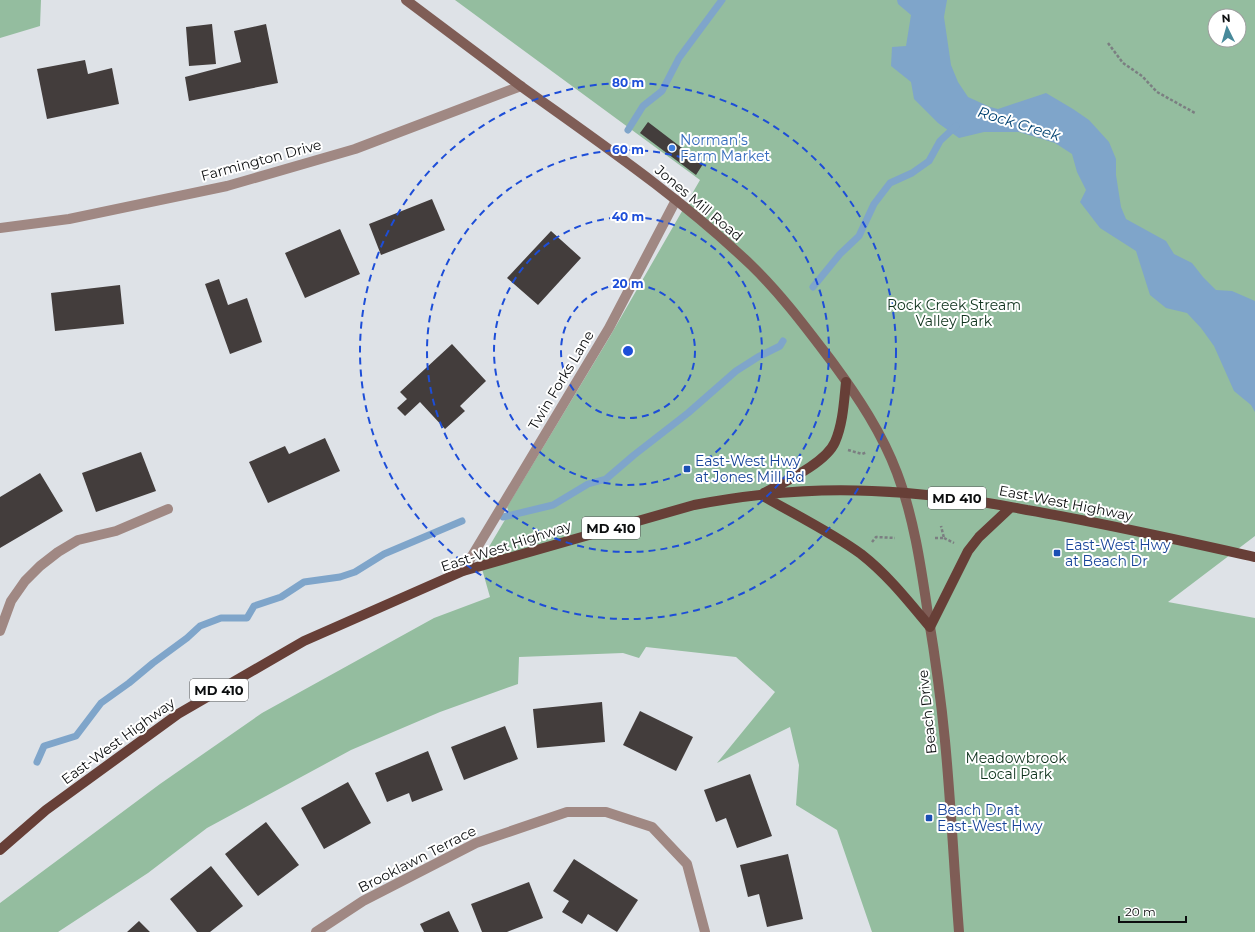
<svg xmlns="http://www.w3.org/2000/svg" width="1255" height="932" font-family="Montserrat,sans-serif">
<style>
.green{fill:#94bd9f;fill-rule:evenodd}
.water{fill:#7fa5ca}
.lines{fill:none;stroke-linecap:round;stroke-linejoin:round}
.stream{stroke:#7fa5ca;stroke-width:7}
.building{fill:#433d3c}
.path{stroke:#7b7e81;stroke-width:2.5;stroke-dasharray:3 2;stroke-linecap:butt}
.lane{stroke:#a08883;stroke-width:10}
.street{stroke:#a08883;stroke-width:10}
.secondary{stroke:#7f5d56;stroke-width:10}
.primary{stroke:#673f37;stroke-width:10}
.ring{fill:none;stroke:#1d4ed8;stroke-width:2;stroke-dasharray:7 5}
.shop-dot{fill:#3f7fe0;stroke:#fff;stroke-width:1.5}
.transit-dot{fill:#1a4fb4;stroke:#fff;stroke-width:1.5}
.labels{text-anchor:middle;stroke-width:4;stroke-linejoin:round;paint-order:stroke}
.shield{fill:#fff;stroke:#555657;stroke-width:1}
.shield-label{font-size:13px;font-weight:bold;fill:#0c0e0f}
.shop-label{font-size:14px;fill:#366cbe;stroke:#fff;text-anchor:start}
.street-label{font-size:14px;fill:#0c0e0f;stroke:#fff}
.park-label{font-size:14px;fill:#0e321c;stroke:#fff}
.transit-label{font-size:14px;fill:#164399;stroke:#fff;text-anchor:start}
.water-label{font-size:15px;font-style:italic;fill:#034372;stroke:#fff}
.centre{fill:#1d4ed8;stroke:#fff;stroke-width:2}
.ring-label{font-size:12px;text-anchor:middle;font-weight:bold;fill:#1d4ed8;stroke:#fff;stroke-width:4;stroke-linejoin:round;paint-order:stroke}
</style>
<rect width="100%" height="100%" fill="#dee2e7"/>
<path class="green" d="M0 0H41L40 26 0 38Z
M455 0H1255V536L1168 602 1255 618V932H872L837 830 796 805 799 765 790 727 717 763 775 692 736 657 646 647 639 658 623 653 519 657 518 684 440 712 351 750 207 828 148 873 58 932H0V903L160 784 262 713 434 618 490 597 480 562 509 513 507 507 609 338 700 180ZM1215 16H1239V40H1215Z"/>
<path class="water" d="M897 0H947L944 17 951 65 958 82 968 97 990 107 998 109 1046 93 1073 109 1089 120 1109 142 1116 159V175L1121 207 1126 219 1166 241 1174 254 1192 263 1203 277 1216 290 1232 291 1255 301V412L1251 405 1234 391 1214 346 1201 328 1187 313 1166 308 1150 295 1136 251 1100 228 1080 202 1086 190 1077 172 1072 154 1055 143 1019 132H984L959 138 938 123 914 99 911 82 891 66 892 47 906 46 911 15 898 4Z"/>
<g class="lines">
<path class="stream" d="M628 130 643 106 662 91 679 58 722 0
M813 287 840 254 859 236 874 204 890 183 912 173 929 161 940 141 956 126
M503 517 553 505 588 484 606 479 634 455 688 413 736 371 758 357 780 346 783 341
M37 762 44 746 76 736 101 703 129 683 153 663 187 638 200 626 221 618H247L254 606 281 597 304 582 340 577 355 572 384 554 462 521"/>
</g>
<path class="building" d="M212 24 216 64 189 66 186 27Z
M266 24 278 83 189 101 185 77 241 62 234 31Z
M85 60 88 74 112 68 119 104 47 119 37 69Z
M648 122 703 164 696 175 640 133Z
M432 199 445 230 381 255 369 224Z
M340 229 360 274 305 298 285 253Z
M551 231 581 258 538 305 507 278Z
M219 279 228 305 247 298 262 342 230 354 205 284Z
M120 285 124 324 55 331 51 293Z
M452 344 486 381 460 406 465 411 445 429 420 402 405 416 397 408 407 399 400 392Z
M325 438 340 471 268 503 249 462 285 446 289 454Z
M141 452 156 491 96 512 82 473Z
M40 473 63 511 0 548V497Z
M602 702 605 742 537 748 533 709Z
M640 711 693 737 676 771 623 745Z
M505 726 518 759 464 780 451 747Z
M428 751 443 790 412 802 409 793 387 802 375 773Z
M750 774 772 836 737 848 726 818 716 822 704 790Z
M348 782 371 823 324 849 301 808Z
M266 822 299 865 258 896 225 854Z
M788 854 803 919 767 927 759 894 748 897 740 865Z
M574 859 638 900 617 932 588 914 582 924 562 912 569 901 553 891Z
M211 866 243 906 210 932H197L170 899Z
M529 882 543 918 507 932H482L471 904Z
M449 911 459 932H424L420 924Z
M139 921 150 932H127Z"/>
<g class="lines">
<path class="path" d="M1108 43 1123 63 1142 76 1157 92 1195 113
M848 450 862 454 867 452
M935 538H944L941 526
M944 538 954 543
M872 542 876 537 895 538"/>
<path class="lane" d="M0 631 11 601 25 581 40 566 58 552 78 540 116 531 168 509"/>
<path class="street" d="M0 228 69 219 227 186 355 149 521 86
M463 571 609 328 676 200
M316 932 363 901 476 843 567 812H606L652 827 687 864 705 932"/>
<path class="secondary" d="M406 0C445 29 483 58 522 87 600 143 681 198 751 265 782 295 807 329 833 363 858 397 882 433 897 473 914 518 921 567 928 614 935 656 941 699 945 741 951 804 954 868 959 932"/>
<path class="primary" d="M764 493C784 482 826 463 835 442 843 424 844 401 846 382
M761 495C794 514 831 532 861 554 888 575 909 602 930 627L968 551 979 537 1011 507
M0 850 46 810 178 714 304 641 463 571 694 505C752 494 812 488 872 491 924 493 976 500 1027 510 1104 523 1179 540 1255 557"/>
</g>
<g class="ring">
<circle cx="628" cy="351" r="67"/>
<circle cx="628" cy="351" r="134"/>
<circle cx="628" cy="351" r="201"/>
<circle cx="628" cy="351" r="268"/>
</g>
<circle class="shop-dot" cx="672" cy="148" r="4"/>
<g class="transit-dot">
<rect x="683" y="465" width="8" height="8" rx="2"/>
<rect x="1053" y="549" width="8" height="8" rx="2"/>
<rect x="925" y="814" width="8" height="8" rx="2"/>
</g>
<g class="labels">
<g class="shield">
<rect x="928" y="487" width="58" height="22" rx="3"/>
<rect x="582" y="517" width="58" height="22" rx="3"/>
<rect x="190" y="679" width="58" height="22" rx="3"/>
</g>
<g class="shield-label">
<text x="957" y="503">MD 410</text>
<text x="611" y="533">MD 410</text>
<text x="219" y="695">MD 410</text>
</g>
<g class="shop-label">
<text x="680" y="145">Norman's<tspan x="680" dy="16">Farm Market</tspan></text>
</g>
<g class="street-label">
<text transform="translate(261 160) rotate(-15)" y="5">Farmington Drive</text>
<text transform="translate(699 203) rotate(40)" y="5">Jones Mill Road</text>
<text transform="translate(561 380) rotate(-59)" y="5">Twin Forks Lane</text>
<text transform="translate(1066 503) rotate(11)" y="5">East-West Highway</text>
<text transform="translate(506 546) rotate(-18)" y="5">East-West Highway</text>
<text transform="translate(927 712) rotate(-96)" y="5">Beach Drive</text>
<text transform="translate(118 741) rotate(-36)" y="5">East-West Highway</text>
<text transform="translate(417 859) rotate(-27)" y="5">Brooklawn Terrace</text>
</g>
<g class="park-label">
<text x="954" y="310">Rock Creek Stream<tspan x="954" dy="16">Valley Park</tspan></text>
<text x="1016" y="763">Meadowbrook<tspan x="1016" dy="16">Local Park</tspan></text>
</g>
<g class="transit-label">
<text x="695" y="466">East-West Hwy<tspan x="695" dy="16">at Jones Mill Rd</tspan></text>
<text x="1065" y="550">East-West Hwy<tspan x="1065" dy="16">at Beach Dr</tspan></text>
<text x="937" y="815">Beach Dr at<tspan x="937" dy="16">East-West Hwy</tspan></text>
</g>
<g class="water-label">
<text transform="translate(1019 124) rotate(17)" y="5">Rock Creek</text>
</g>
</g>
<circle cx="628" cy="351" r="6" class="centre"/>
<g class="ring-label">
<text x="628" y="87">80 m</text>
<text x="628" y="154">60 m</text>
<text x="628" y="221">40 m</text>
<text x="628" y="288">20 m</text>
</g>
<g transform="translate(1227 28) rotate(355)"><circle r="19" fill="#ffffff" stroke="#9e9f9f"/>
<path d="M0-3L7 15L0 10L-7 15Z" fill="#47899a"/>
<text y="-6" font-size="11" font-weight="bold" text-anchor="middle" fill="#0c0e0f">N</text>
</g>
<path d="M1119 916v6h67v-6" fill="none" stroke="#0c0e0f" stroke-width="2"/>
<text x="1125" y="916" font-size="12" fill="#0c0e0f" stroke="#ffffff" stroke-width="3" paint-order="stroke">20 m</text>
</svg>
